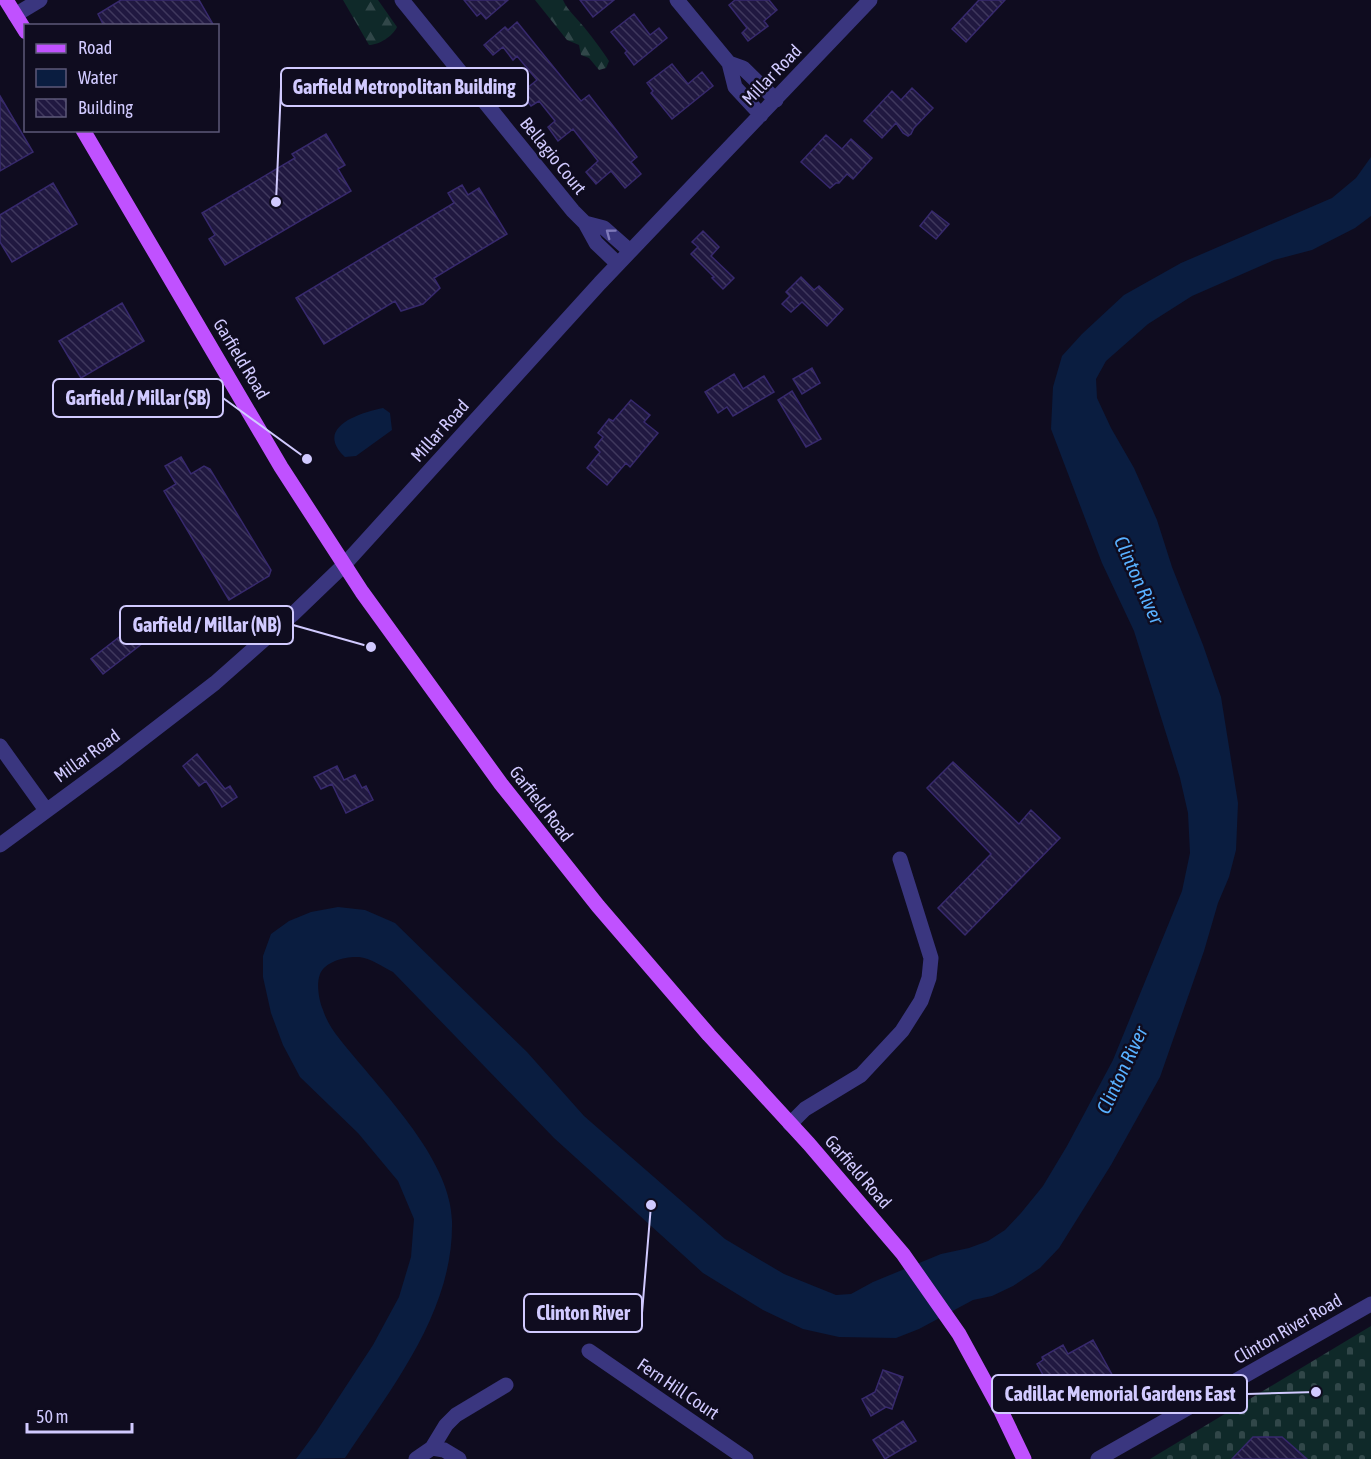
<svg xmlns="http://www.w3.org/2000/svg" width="1371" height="1459" font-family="'Asap Condensed',sans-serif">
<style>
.forest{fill:url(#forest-firs)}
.cemetery{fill:url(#cemetery-stones)}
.water{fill:#0a1d40}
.building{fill:url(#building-back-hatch);stroke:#37296d;stroke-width:1.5}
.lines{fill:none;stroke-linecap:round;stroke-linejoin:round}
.minor{stroke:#3a367f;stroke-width:15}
.major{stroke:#c051ff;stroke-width:15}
.oneway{stroke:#7e79b9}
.labels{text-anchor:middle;stroke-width:5;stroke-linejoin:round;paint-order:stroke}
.street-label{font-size:18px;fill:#d1caff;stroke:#0f0c1f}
.water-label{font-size:20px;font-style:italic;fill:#58b0ff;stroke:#0f0c1f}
.leader{fill:none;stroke:#d1caff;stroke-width:2}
.callout-dot{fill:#d1caff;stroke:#0f0c1f;stroke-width:2}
.callout{fill:#0f0c1f;stroke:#d1caff;stroke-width:2}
.callout-label{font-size:20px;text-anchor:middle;font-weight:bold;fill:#d1caff}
</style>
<defs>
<pattern id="forest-firs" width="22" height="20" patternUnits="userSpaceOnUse" patternTransform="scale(1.5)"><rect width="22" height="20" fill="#0f2929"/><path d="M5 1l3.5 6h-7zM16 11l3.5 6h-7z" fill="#314749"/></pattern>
<pattern id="cemetery-stones" width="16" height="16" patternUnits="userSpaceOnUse" patternTransform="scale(1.5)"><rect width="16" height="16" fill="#0f2929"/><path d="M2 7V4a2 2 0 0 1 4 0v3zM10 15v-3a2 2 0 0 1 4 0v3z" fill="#314749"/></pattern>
<pattern id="building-back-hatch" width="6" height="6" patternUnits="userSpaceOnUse" patternTransform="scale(1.5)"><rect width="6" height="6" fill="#201840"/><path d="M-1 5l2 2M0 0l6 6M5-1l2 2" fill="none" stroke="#3f385d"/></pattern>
</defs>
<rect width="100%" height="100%" fill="#0f0c1f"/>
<path class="forest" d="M343 0H378L397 27C393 36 379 45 369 45Z
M535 0H563C568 11 576 17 583 26 590 34 604 53 609 61L606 68 599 70 589 58 581 55 579 45 567 40Z"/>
<path class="cemetery" d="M1371 1326V1459H1150Z"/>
<path class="water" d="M1371 157V216L1355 228 1312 250 1274 260 1192 296 1148 324 1106 361 1096 379 1097 398 1111 428 1134 468 1157 520 1172 567 1203 645 1221 697 1238 803 1236 850 1229 877 1218 903 1204 951 1160 1077 1111 1165 1059 1248 1040 1268 1013 1286 992 1296 973 1300 919 1329 896 1338 839 1337 803 1329 763 1310 703 1273 554 1138 393 972C383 967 370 958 359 957 347 956 325 961 320 974 316 984 319 1001 323 1010 329 1029 344 1044 356 1059 391 1101 451 1164 452 1221 454 1311 392 1387 345 1458L296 1459 316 1432 373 1345 399 1297 411 1257 414 1219 398 1181 358 1133 300 1077 283 1045 271 1013 263 977V956L271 934 289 921 311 912 338 907 365 910 395 923 527 1052 584 1116 725 1239 784 1274 836 1295 851 1294 873 1282 941 1254 969 1248 988 1241 1005 1230 1021 1213 1043 1186 1067 1146 1113 1060 1182 891 1190 853 1188 813 1180 778 1134 631 1102 563 1051 429 1053 387 1062 356 1082 334 1124 295 1181 263 1332 198 1356 178Z
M383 408 390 413 392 430 356 456 345 457C314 428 358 413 383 408Z"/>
<path class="building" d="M121 0H199L214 26H104L98 14Z
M464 0H508L486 19 481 13 477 16Z
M580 0H614L593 17Z
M735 0H769L777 10 764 21 768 26 748 41 742 33 747 28 729 5Z
M979 0H1005L966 42 952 29Z
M634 14 650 35 659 28 667 38 634 65 625 53 627 51 611 32Z
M517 22 581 101 589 95 637 157 631 162 641 174 625 188 611 171 596 184 586 172 598 161 573 129 558 141 548 127 555 121 539 101 531 106 521 93 537 80 517 56 513 60 503 47 493 55 484 45 505 27 508 30Z
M672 64 688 84 702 72 713 86 672 119 651 93 653 91 647 83Z
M912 88 933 108 914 128 911 134 908 136 903 133 896 123 882 138 864 121 892 91 901 100Z
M0 96 33 152 0 171Z
M326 134 345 165 338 169 351 191 225 265 209 239 215 235 202 213 295 158 292 154Z
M826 135 842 149 851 139 872 158 853 179 847 174 839 183H836L830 188 801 162Z
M53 183 77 224 12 262 0 242V215Z
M462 185 468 195 479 188 507 234 434 278 440 288 423 304 401 311 395 301 324 344 296 298 454 203 448 193Z
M932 211 949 224 936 239 920 226Z
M703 231 719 247 711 256 734 278 723 289 712 278 714 277 691 254 698 247 692 242Z
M801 277 814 290 819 286 843 309 827 326 802 302 791 312 782 304 790 296 786 292Z
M122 303 144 341 81 378 59 341Z
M812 368 820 383 802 394 793 379Z
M734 374 743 389 764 376 774 392 733 416 727 407 718 413 705 392Z
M792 391 821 439 806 447 778 400Z
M631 400 650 415 644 422 658 433 630 467 626 463 607 485 587 468 600 452 595 447 603 437 598 433 609 419 613 421Z
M181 457 191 474 204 466 210 469 271 570 269 576 229 600 164 491 176 484 165 466Z
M145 617 157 632 103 674 91 659Z
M197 754 225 789 230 786 237 797 222 807 206 781 199 786 183 766Z
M953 762 1019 824 1031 810 1060 838 965 935 938 908 991 854 927 788Z
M337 766 344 780 355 775 362 788 366 786 373 800 346 813 332 784 321 789 314 777Z
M1093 1340 1115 1380 1062 1409 1037 1364 1043 1360 1042 1357 1063 1345 1068 1354Z
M883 1370 903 1377 892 1409 886 1407 871 1416 862 1399 875 1392Z
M903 1421 916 1441 885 1459 873 1440Z
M1253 1437H1282L1307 1459H1232Z"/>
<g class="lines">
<path class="minor" d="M402 0 573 211 585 223 596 243 618 264
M677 0 729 63 735 87 761 115
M15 15 40 0
M729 63 743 68 776 100
M585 223 604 228 630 251
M0 746 46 810
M0 845 114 761 215 683 292 615 343 566 600 283 870 0
M790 1124 805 1109 861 1075 902 1031 921 1001 929 978 931 958 900 859
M589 1351 746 1459
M432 1448 446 1425 456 1415 506 1385
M416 1459 432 1448 444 1450 459 1459
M1098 1459 1371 1304"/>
<path class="major" d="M6 0 26 32
M83 130 281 467 362 592 501 784 598 906 709 1035 809 1144 903 1254 959 1334 1001 1411 1024 1459"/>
</g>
<defs><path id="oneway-chevron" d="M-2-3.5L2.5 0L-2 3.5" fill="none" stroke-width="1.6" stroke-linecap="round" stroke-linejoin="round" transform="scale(1.5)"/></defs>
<use class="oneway" href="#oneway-chevron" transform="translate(610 233) rotate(-143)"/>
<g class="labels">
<g class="street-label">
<text transform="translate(772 75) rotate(-46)" y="6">Millar Road</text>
<text transform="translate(553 156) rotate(51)" y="6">Bellagio Court</text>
<text transform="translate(241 359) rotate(59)" y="6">Garfield Road</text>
<text transform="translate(440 431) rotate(-48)" y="6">Millar Road</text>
<text transform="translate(87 756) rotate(-36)" y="6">Millar Road</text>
<text transform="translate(541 804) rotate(52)" y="6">Garfield Road</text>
<text transform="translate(858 1172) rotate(49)" y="6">Garfield Road</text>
<text transform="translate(1288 1329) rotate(-30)" y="6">Clinton River Road</text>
<text transform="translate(678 1389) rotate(34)" y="6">Fern Hill Court</text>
</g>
<g class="water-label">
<text transform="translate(1139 580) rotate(66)" y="7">Clinton River</text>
<text transform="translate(1122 1070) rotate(-65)" y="7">Clinton River</text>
</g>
</g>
<path class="leader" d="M276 202L281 87M307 459L223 398M371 647L293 625M651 1205L642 1313M1316 1392L1247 1394"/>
<g class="callout-dot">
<circle cx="276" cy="202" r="6"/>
<circle cx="307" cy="459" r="6"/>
<circle cx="371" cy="647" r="6"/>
<circle cx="651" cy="1205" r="6"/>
<circle cx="1316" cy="1392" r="6"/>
</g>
<g class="callout">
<rect x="281" y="68" width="247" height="38" rx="6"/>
<rect x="53" y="379" width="170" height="38" rx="6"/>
<rect x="120" y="606" width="173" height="38" rx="6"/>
<rect x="524" y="1294" width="118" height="38" rx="6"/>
<rect x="992" y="1375" width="255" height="38" rx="6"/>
</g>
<g class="callout-label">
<text x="404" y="94">Garfield Metropolitan Building</text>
<text x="138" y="405">Garfield / Millar (SB)</text>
<text x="207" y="632">Garfield / Millar (NB)</text>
<text x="583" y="1320">Clinton River</text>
<text x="1120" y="1401">Cadillac Memorial Gardens East</text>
</g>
<rect x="24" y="24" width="195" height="108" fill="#0f0c1f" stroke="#5d5879" stroke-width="1.5"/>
<rect x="36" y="44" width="30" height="9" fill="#c051ff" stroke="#5d5879" stroke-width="1.5"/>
<text x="78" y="54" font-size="18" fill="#d1caff">Road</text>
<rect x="36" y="69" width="30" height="18" fill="#0a1d40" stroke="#5d5879" stroke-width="1.5"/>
<text x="78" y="84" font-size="18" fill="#d1caff">Water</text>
<rect x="36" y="99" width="30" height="18" fill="url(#building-back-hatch)" stroke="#5d5879" stroke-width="1.5"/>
<text x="78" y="114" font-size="18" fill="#d1caff">Building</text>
<path d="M27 1423v9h105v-9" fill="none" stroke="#d1caff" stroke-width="3"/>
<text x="36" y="1423" font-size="18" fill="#d1caff" stroke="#0f0c1f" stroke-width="4.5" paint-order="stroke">50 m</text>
</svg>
